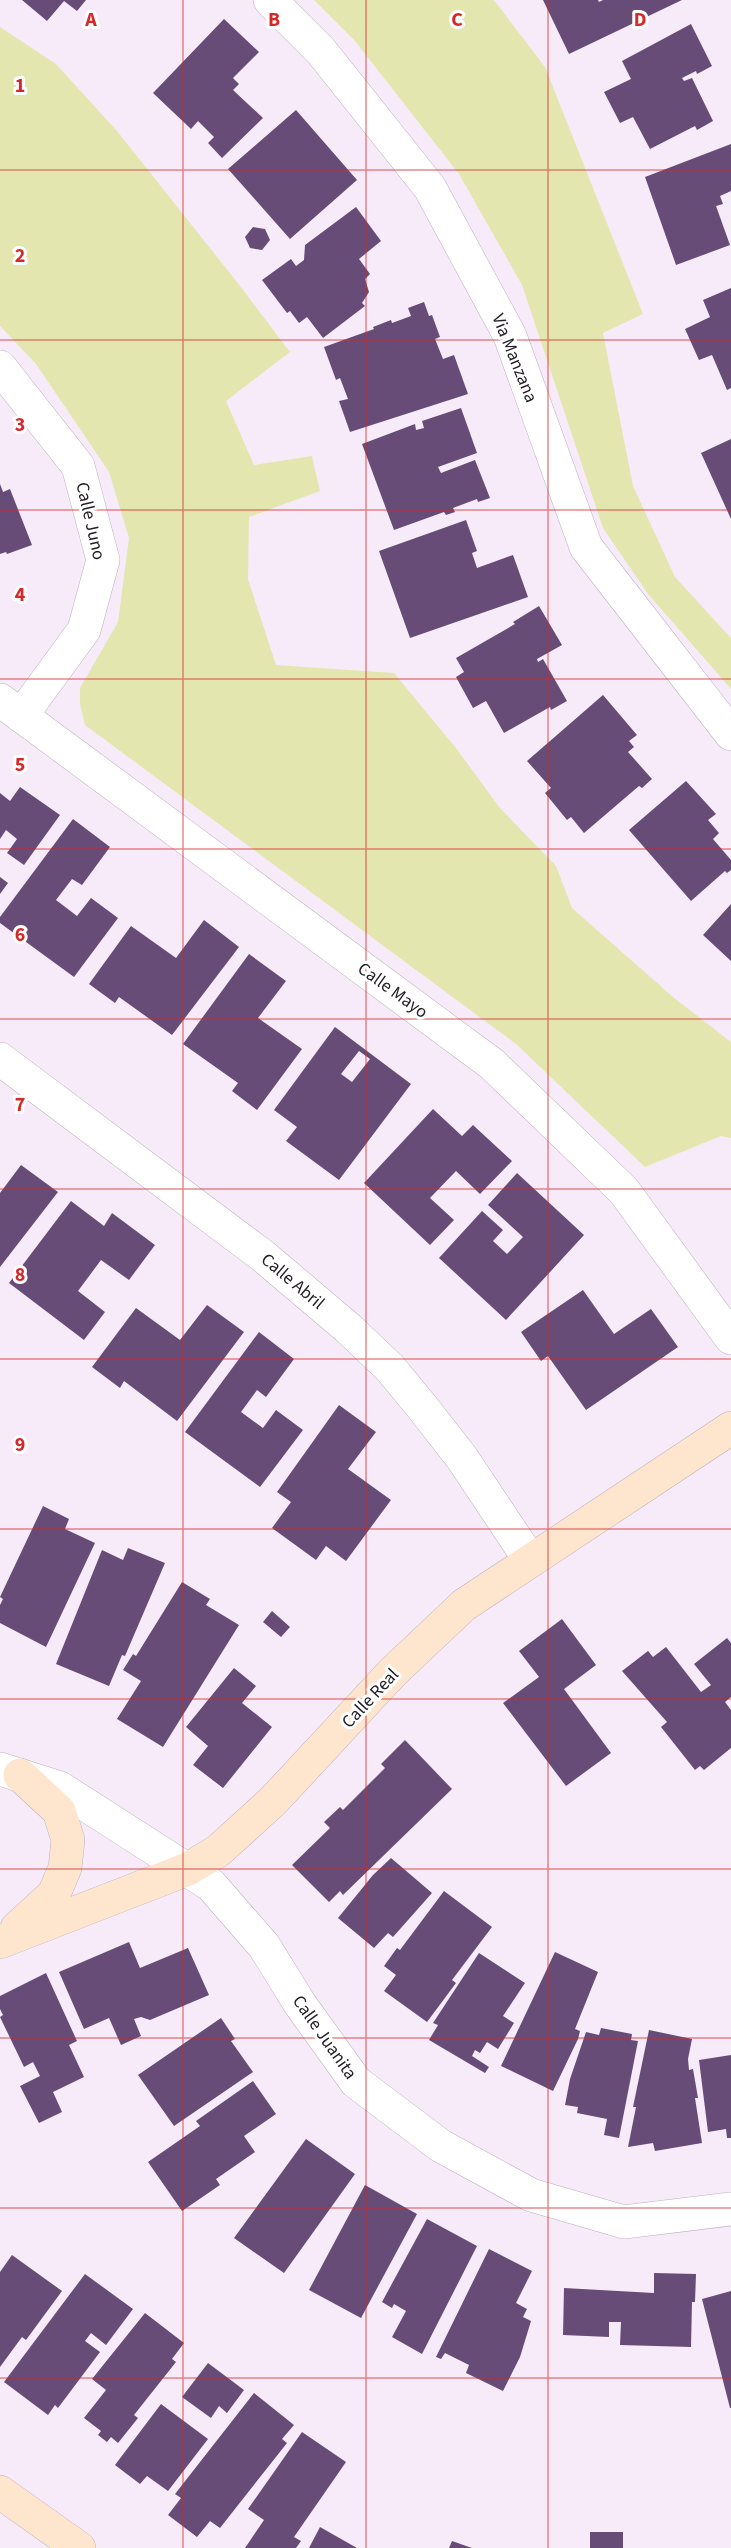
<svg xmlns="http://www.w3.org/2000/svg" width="731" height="2548" font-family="'Source Sans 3',sans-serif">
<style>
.green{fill:#e3e7af}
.building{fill:#674c78;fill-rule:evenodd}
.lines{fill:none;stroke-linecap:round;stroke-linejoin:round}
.street-casing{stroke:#bdb1be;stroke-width:34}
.secondary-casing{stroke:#bdb1be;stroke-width:34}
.street{stroke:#fff;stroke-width:33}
.secondary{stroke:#fee6ce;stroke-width:33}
.grid{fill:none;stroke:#d62828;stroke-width:1.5;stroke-opacity:0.55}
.labels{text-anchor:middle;stroke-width:6;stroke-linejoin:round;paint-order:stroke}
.street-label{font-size:18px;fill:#252025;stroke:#fff}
.grid-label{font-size:20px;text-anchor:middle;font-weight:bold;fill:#d62828;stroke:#fff;stroke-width:6;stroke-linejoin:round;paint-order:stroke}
</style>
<rect width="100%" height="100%" fill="#f7ebf9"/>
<path class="green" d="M314 0H494L545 67 643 314 603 333 633 486 675 577 731 638V689L648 594 603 528 522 285 459 174 355 41Z
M0 27 56 64 117 131 237 282 290 352 226 401 254 465 312 456 320 491 249 517 248 579 276 665 394 673 456 748 500 808 556 866 572 908 673 997 731 1042V1138L721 1136 645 1167 516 1044 85 725 80 704V688L118 622 129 538 109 472 36 364 0 326Z"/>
<path class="building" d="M22 0H86L77 11 64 1 47 21Z
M543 0H598L599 2 603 0H682L569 54Z
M224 19 259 52 233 78 239 84 233 90 263 118 222 158 208 143 214 137 198 121 191 129 153 93Z
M691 24 712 66 697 74 696 71 682 78 684 81 692 78 713 121 697 130 695 126 650 149 633 117 620 123 604 92 631 79 622 61Z
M296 110 357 180 290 239 228 169Z
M731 144V191L720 196 723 204 716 206 730 245 676 265 645 177Z
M356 207 381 241 359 259 370 274 365 279 369 292 362 303 365 306 323 338 307 317 299 323 290 311 287 313 262 280 291 259 296 266 304 260 305 245Z
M253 227 265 229 270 240 262 250 250 248 245 237Z
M731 288V388L727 390 712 355 699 360 685 329 710 317 703 300Z
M424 302 429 316 432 315 440 337 435 339 443 359 454 355 468 394 350 432 339 401 348 399 340 378 336 380 324 347 374 329 373 327 391 320 392 323 411 316 408 308Z
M461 408 477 453 438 467 441 473 475 460 490 498 478 502 477 499 453 508 455 512 446 515 444 512 394 530 362 444 415 424 416 430 424 428 422 421Z
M731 439V519L701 453Z
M0 484 3 492 10 489 32 545 7 554 6 552 0 554Z
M466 520 477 551 472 553 477 568 513 555 528 597 410 638 379 551Z
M539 606 562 645 537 659 538 662 543 659 567 701 551 710 550 707 504 733 486 701 473 708 456 677 464 672 456 658 515 624 513 622Z
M603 695 637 735 629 741 634 747 628 752 652 779 642 788 639 786 584 833 571 817 567 820 545 793 551 788 527 761Z
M686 781 716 814 708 820 719 833 713 839 731 860V870L727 873 725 871 691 901 629 830Z
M20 787 60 815 24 865 7 853 17 839 6 830 0 839V793L10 801Z
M73 819 110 847 82 885 72 879 56 900 77 916 91 898 118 918 74 977 0 923V917Z
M0 877 8 883 0 894Z
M731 904V961L703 935Z
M204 920 239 947 172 1035 119 997 115 1003 89 984 131 926 176 958Z
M249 954 286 981 258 1018 302 1049 257 1110 232 1091 238 1083 183 1044Z
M335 1027 411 1084 339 1180 286 1141 297 1127 274 1110ZM359 1051 370 1059 352 1082 341 1074Z
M433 1109 462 1136 473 1125 512 1161 480 1194 456 1171 430 1198 454 1220 430 1245 364 1183Z
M21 1165 58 1192 0 1267V1193Z
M517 1173 584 1235 506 1320 439 1258 482 1211 503 1230 493 1241 507 1254 523 1237 488 1205Z
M71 1201 104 1226 112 1213 155 1245 129 1280 101 1260 78 1291 105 1312 84 1340 9 1283Z
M583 1290 614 1334 651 1309 678 1347 586 1410 548 1356 541 1361 521 1332Z
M207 1305 244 1332 177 1421 124 1381 120 1388 92 1367 136 1308 180 1340Z
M259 1332 294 1359 266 1397 257 1390 241 1412 263 1428 276 1410 303 1430 260 1487 185 1432Z
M339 1405 376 1432 348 1469 391 1500 346 1561 326 1546 316 1560 272 1528 291 1502 277 1492Z
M43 1506 69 1519 65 1529 95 1543 46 1647 0 1623V1605L3 1599 0 1597Z
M128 1548 165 1563 125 1656 122 1655 109 1686 56 1664 102 1550 123 1560Z
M182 1582 210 1599 206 1605 239 1625 163 1747 117 1719 141 1681 123 1670 133 1654 136 1656Z
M272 1611 290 1627 281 1637 263 1622Z
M562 1619 596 1665 564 1689 611 1753 566 1786 503 1703 539 1677 519 1651Z
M727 1638 731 1643V1697L725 1702 731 1710V1748L704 1770 700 1766 695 1770 661 1727 667 1722 622 1671 648 1651 653 1657 666 1647 701 1692 711 1685 694 1664Z
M234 1668 256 1686 242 1703 272 1727 223 1788 193 1765 208 1746 186 1727Z
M405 1740 452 1789 343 1895 340 1891 329 1902 292 1865 330 1828 324 1822 340 1807 343 1810 385 1768 381 1764Z
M391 1858 432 1893 393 1937 388 1933 374 1948 338 1918 373 1875Z
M444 1891 492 1927 452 1980 456 1983 427 2022 384 1991 396 1975 384 1966 397 1948 400 1950Z
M129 1942 140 1968 188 1948 209 1995 150 2020 141 2017 134 2019 141 2036 121 2045 109 2018 84 2029 59 1972Z
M555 1952 598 1972 575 2029 580 2031 578 2039 553 2091 501 2066Z
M479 1953 525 1983 503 2016 514 2023 498 2049 487 2042 480 2053 475 2050 472 2056 489 2067 485 2073 429 2040 438 2025 433 2023Z
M46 1973 77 2041 69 2045 84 2077 53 2092 62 2112 39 2123 20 2086 40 2076 33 2062 24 2067 0 2017 3 2015 0 2009V1996Z
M221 2018 235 2039 231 2041 253 2072 174 2126 138 2075Z
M601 2028 632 2034 631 2040 638 2041 619 2138 604 2135 607 2119 577 2113 578 2107 565 2105 570 2079 586 2032 599 2035Z
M649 2030 692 2039 688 2059 689 2070 693 2069 698 2098H695L702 2143 655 2151 653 2143 628 2147 636 2107H633Z
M731 2055V2138H727L726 2129 708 2132 699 2060Z
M253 2081 276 2114 244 2136 255 2152 216 2179 220 2185 182 2211 148 2162 200 2126 196 2121Z
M306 2139 355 2174 284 2273 234 2238Z
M365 2185 417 2214 361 2318 309 2290Z
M427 2219 477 2246 422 2354 392 2337 406 2311 394 2304 392 2308 382 2302Z
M489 2249 532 2271 516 2303 527 2309 523 2317 531 2321 520 2357 503 2391 466 2373 469 2365 445 2353 441 2359 436 2357Z
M12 2255 62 2291 26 2340 22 2337 0 2367V2272Z
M654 2273 696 2274 695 2302H692L691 2347 620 2345 621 2322H609V2337L563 2335 564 2288 654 2293Z
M85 2274 133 2309 106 2345 91 2333 85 2341 100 2352 58 2408 55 2405 48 2415 4 2382Z
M731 2291V2408H730L702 2299Z
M145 2313 184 2343 172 2359 176 2362 134 2415 138 2418 118 2443 111 2437 107 2442 98 2435 101 2431 84 2418 106 2390 92 2379Z
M208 2363 244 2390 227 2413 219 2406 211 2418 182 2397Z
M254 2393 294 2425 282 2439 287 2443 220 2528 210 2521 197 2537 168 2515 181 2498 175 2494Z
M161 2404 208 2439 168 2491 147 2476 140 2484 115 2465Z
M302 2432 346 2462 294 2537 301 2541 296 2548H245L264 2520 248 2509Z
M320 2527 357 2548H309Z
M590 2532H623V2548H590Z
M452 2541 472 2548H449Z"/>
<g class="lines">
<g class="street-casing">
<path id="street" d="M270 0 321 51 430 188 510 336 586 547 731 734
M0 367 78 466 103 560 84 630 21 716
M0 700 492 1064 624 1191 731 1338
M0 1059 263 1256 348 1328 390 1368 423 1408 462 1458 530 1560
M0 1769 60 1788 211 1885 264 1946 300 2004 356 2082 441 2146 531 2195 624 2222 731 2209"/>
</g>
<g class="secondary-casing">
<path id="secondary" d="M17 1928 54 1894 65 1868 68 1840 59 1811 20 1775
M0 1942 188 1869 218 1851 273 1801 393 1672 464 1605 731 1428
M0 2492 79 2548"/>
</g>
<use href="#street" class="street"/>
<use href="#secondary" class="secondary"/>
</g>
<path class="grid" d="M183 0V2548M366 0V2548M548 0V2548M0 170H731M0 340H731M0 510H731M0 679H731M0 849H731M0 1019H731M0 1189H731M0 1359H731M0 1529H731M0 1699H731M0 1869H731M0 2038H731M0 2208H731M0 2378H731"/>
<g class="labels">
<g class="street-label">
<text transform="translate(515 358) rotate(68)" y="6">Via Manzana</text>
<text transform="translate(91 521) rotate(77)" y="6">Calle Juno</text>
<text transform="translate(393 990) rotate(36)" y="6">Calle Mayo</text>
<text transform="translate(293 1281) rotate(40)" y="6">Calle Abril</text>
<text transform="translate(370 1698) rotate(-47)" y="6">Calle Real</text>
<text transform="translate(325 2037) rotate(55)" y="6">Calle Juanita</text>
</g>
</g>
<g class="grid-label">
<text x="91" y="26">A</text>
<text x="274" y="26">B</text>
<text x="457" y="26">C</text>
<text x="640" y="26">D</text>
<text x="20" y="92">1</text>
<text x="20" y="262">2</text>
<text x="20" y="431">3</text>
<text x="20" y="601">4</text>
<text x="20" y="771">5</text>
<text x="20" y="941">6</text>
<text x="20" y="1111">7</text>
<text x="20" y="1281">8</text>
<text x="20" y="1451">9</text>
</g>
</svg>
